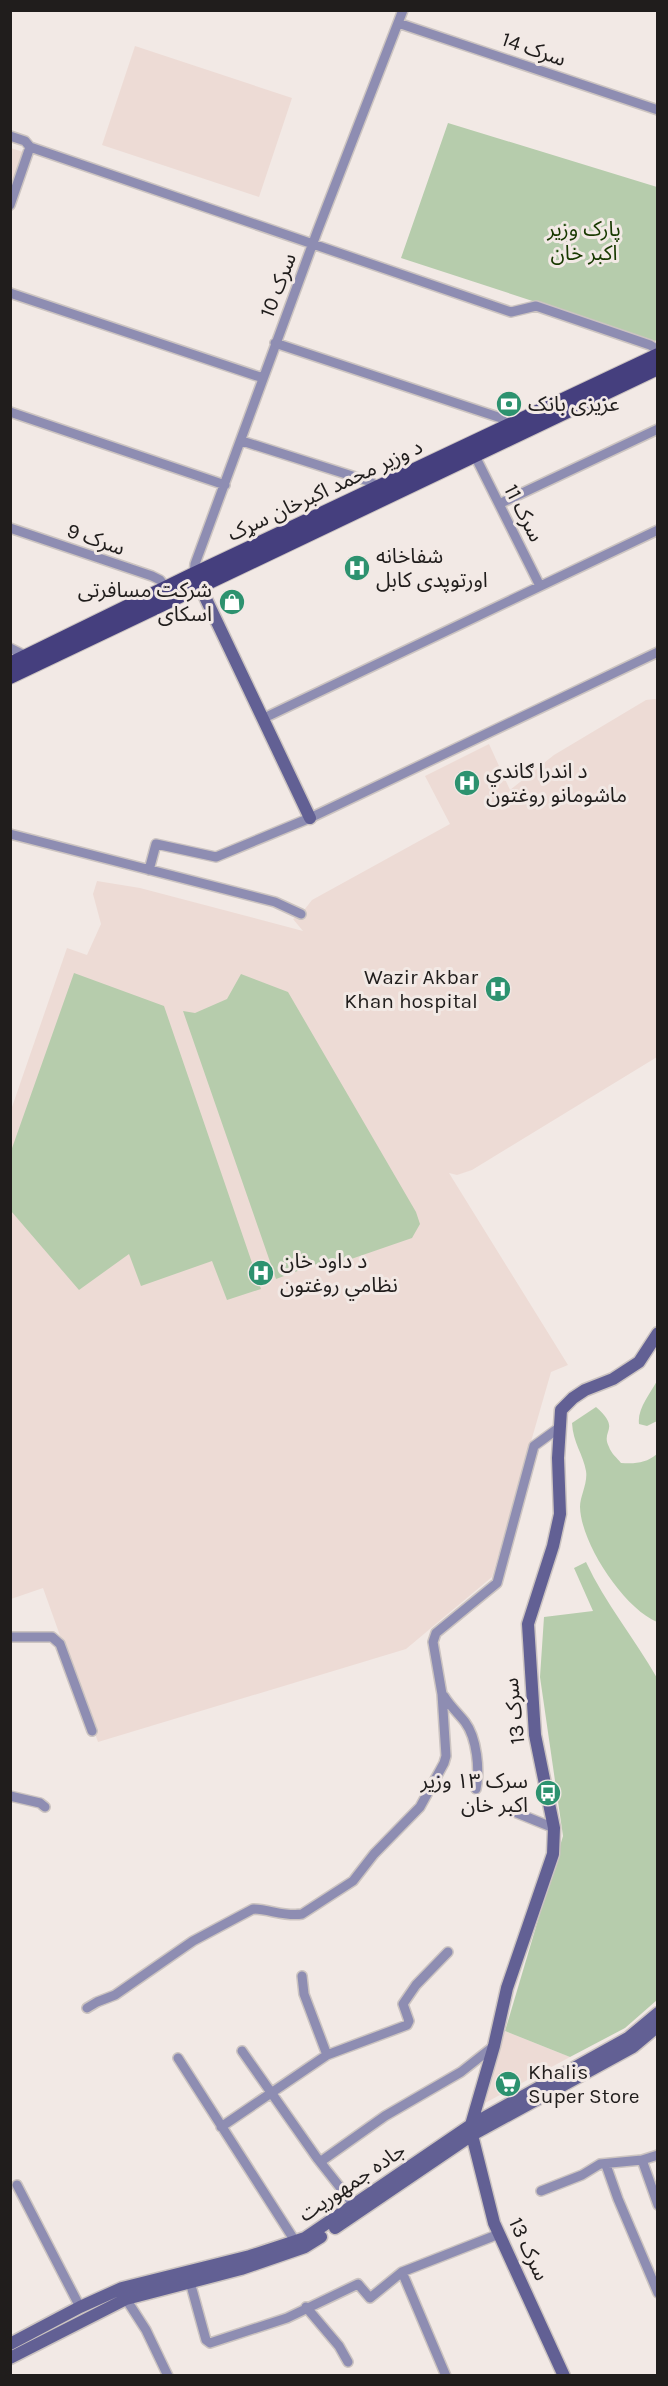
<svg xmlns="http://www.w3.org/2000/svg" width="668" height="2386" font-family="Karla,'Noto Sans Arabic',sans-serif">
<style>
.built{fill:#eddbd5}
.green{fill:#b6ccac}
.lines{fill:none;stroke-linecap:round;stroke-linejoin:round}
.street-casing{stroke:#ccc4c1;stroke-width:12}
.secondary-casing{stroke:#ccc4c1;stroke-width:15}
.primary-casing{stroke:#ccc4c1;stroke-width:16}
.street{stroke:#8e8db2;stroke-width:9}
.secondary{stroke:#626094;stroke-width:12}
.primary{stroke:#453f7e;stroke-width:14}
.labels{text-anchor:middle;stroke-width:6;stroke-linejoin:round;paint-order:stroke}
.street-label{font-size:21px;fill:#201d1c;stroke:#f2e9e5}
.park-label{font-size:21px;fill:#183900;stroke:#f2e9e5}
.poi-label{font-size:21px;fill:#201d1c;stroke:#f2e9e5;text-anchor:start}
</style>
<rect width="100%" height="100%" fill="#f2e9e5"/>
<path class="built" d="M135 46 292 98 259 197 102 145Z
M11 148 23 152 11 189 10 148Z
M655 699 658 700 657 1057 472 1170 457 1175 449 1173 568 1365 551 1372 492 1577 406 1649 98 1742 43 1588 11 1599V1110L67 948 87 955 101 924 93 894 97 881 140 888 303 931 293 919 301 914 312 900 450 824 425 776 489 744 510 790 554 755 646 700Z
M505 2031 570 2057 485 2103Z"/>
<path class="green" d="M448 123 657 187V340L655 341 401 258Z
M74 973 164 1006 261 1289 227 1300 212 1261 141 1286 129 1254 79 1290 11 1211V1151Z
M241 974 288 992 416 1212 420 1224 412 1238 328 1267 322 1262 276 1279 183 1011 195 1013 227 999Z
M657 1381V1421L647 1426 639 1424C637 1409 650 1394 657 1381Z
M596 1407C622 1430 600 1430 609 1447 611 1453 617 1458 621 1463 636 1464 646 1463 657 1454V1622C624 1608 581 1544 580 1507 580 1496 588 1483 586 1471 583 1454 573 1443 572 1423Z
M586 1562C605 1603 635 1639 657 1678V2000L625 2028 570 2057 505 2031 563 1836 540 1677 544 1617 593 1611 574 1568Z"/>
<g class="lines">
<g class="street-casing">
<path id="street" d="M398 23 658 110
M10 136 25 141 30 147 511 312 536 306 650 345 658 350
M10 205 30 147
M10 293 263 378
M275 343 501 418 510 429
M10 412 225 485
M242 441 368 481 381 488
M475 456 540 586
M499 504 658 429
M10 528 152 576 160 580 168 590
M194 574 195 564 317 232 403 10
M10 648 28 657
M262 719 658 530
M10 834 275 902 301 914
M149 870 156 844 216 857 310 818 658 652
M10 1637H52L60 1644 92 1731
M444 1696C450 1706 458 1713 465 1722 477 1738 480 1770 476 1789
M10 1796 40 1803 45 1807
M512 1811 554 1828
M302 1976 304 1994 327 2055
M87 2008 97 2002 115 1995 193 1941 253 1909C269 1909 285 1917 302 1914L353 1881 374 1854 420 1807 444 1763 446 1756 442 1694 433 1642 436 1633 497 1583 534 1446 560 1427
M242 2051 317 2158 354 2205
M178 2058 295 2241
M221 2127 327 2055 407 2025 409 2021 403 2004 416 1985 448 1952
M642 2160 658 2205
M320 2162 385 2116 461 2072 494 2046
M606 2165 618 2199 658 2293
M17 2185 80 2307
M541 2191 582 2175 600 2164 642 2160 658 2155
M402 2272 446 2376
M190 2282 206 2340 210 2343 287 2318 358 2284 370 2298 402 2272 499 2234
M126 2299 146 2330 168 2376
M306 2307 339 2346 348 2362"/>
</g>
<g class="secondary-casing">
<path id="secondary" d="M196 578 310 818
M471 2125 494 2046 507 1988 553 1854 554 1828 535 1735 528 1624 553 1546 560 1514 558 1458 561 1410 573 1398 585 1390 613 1379 639 1362 658 1333
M472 2135 494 2223 564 2376
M335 2228 472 2135 633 2047 658 2026
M10 2344 80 2307 122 2288 250 2256 305 2238 471 2125 628 2038 658 2013
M10 2358 126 2299 241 2269 305 2247 321 2237"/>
</g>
<g class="primary-casing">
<path id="primary" d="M10 664 194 574 658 355
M10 677 658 368"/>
</g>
<use href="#street" class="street"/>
<use href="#secondary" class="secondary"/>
<use href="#primary" class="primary"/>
</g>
<defs>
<g id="bank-disc" transform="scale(1.35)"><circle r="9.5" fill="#2d926f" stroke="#f2e9e5"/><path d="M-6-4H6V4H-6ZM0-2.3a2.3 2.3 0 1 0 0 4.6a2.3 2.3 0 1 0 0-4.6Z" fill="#fff"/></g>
<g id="hospital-disc" transform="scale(1.35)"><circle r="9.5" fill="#2d926f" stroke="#f2e9e5"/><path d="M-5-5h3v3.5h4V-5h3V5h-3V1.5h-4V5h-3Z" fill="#fff"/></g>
<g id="shop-disc" transform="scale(1.35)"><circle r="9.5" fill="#2d926f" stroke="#f2e9e5"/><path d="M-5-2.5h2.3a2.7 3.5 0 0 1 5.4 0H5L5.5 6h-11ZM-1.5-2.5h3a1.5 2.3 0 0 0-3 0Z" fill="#fff"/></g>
<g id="bus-disc" transform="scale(1.35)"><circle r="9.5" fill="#2d926f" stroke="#f2e9e5"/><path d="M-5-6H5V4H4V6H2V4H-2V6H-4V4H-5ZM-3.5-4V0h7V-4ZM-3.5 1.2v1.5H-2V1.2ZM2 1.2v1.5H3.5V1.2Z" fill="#fff"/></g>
<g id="supermarket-disc" transform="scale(1.35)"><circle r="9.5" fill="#2d926f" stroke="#f2e9e5"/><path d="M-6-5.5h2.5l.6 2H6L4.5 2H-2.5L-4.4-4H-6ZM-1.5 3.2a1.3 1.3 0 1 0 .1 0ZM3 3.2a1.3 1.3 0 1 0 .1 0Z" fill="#fff"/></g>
</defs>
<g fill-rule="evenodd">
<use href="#bank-disc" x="509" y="404"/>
<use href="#hospital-disc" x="357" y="568"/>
<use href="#shop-disc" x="232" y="602"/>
<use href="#hospital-disc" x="467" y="783"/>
<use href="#hospital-disc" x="498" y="989"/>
<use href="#hospital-disc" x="261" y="1273"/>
<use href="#bus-disc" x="548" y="1793"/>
<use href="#supermarket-disc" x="508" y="2084"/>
</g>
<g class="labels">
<g class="street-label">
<text transform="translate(534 49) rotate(19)" y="7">سرک 14</text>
<text transform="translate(278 285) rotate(-69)" y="7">سرک 10</text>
<text transform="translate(325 490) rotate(-25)" y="7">د وزیر محمد اکبرخان سړک</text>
<text transform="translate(524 513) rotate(63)" y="7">سرک 11</text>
<text transform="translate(96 539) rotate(19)" y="7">سرک 9</text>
<text transform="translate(514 1711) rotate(-96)" y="7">سرک 13</text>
<text transform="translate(352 2182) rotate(-34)" y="7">جاده جمهوریت</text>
<text transform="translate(529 2249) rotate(65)" y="7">سرک 13</text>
</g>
<g class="park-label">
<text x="584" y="236">پارک وزیر<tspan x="584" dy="24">اکبر خان</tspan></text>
</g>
<g class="poi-label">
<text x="528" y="411">عزیزی بانک</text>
<text x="376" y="563">شفاخانه<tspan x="376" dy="24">اورتوپدی کابل</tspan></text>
<text x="212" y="597" text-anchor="end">شرکت مسافرتی<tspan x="212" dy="24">اسکای</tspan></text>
<text x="486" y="778">د اندرا ګاندي<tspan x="486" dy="24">ماشومانو روغتون</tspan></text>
<text x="478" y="984" text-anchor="end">Wazir Akbar<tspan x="478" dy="24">Khan hospital</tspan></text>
<text x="280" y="1268">د داود خان<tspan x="280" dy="24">نظامي روغتون</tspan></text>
<text x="528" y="1788" text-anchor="end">سرک ۱۳ وزیر<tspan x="528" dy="24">اکبر خان</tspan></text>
<text x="528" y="2079">Khalis<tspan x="528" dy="24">Super Store</tspan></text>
</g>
</g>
<rect width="668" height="2386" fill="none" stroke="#201d1c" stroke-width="24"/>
</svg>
